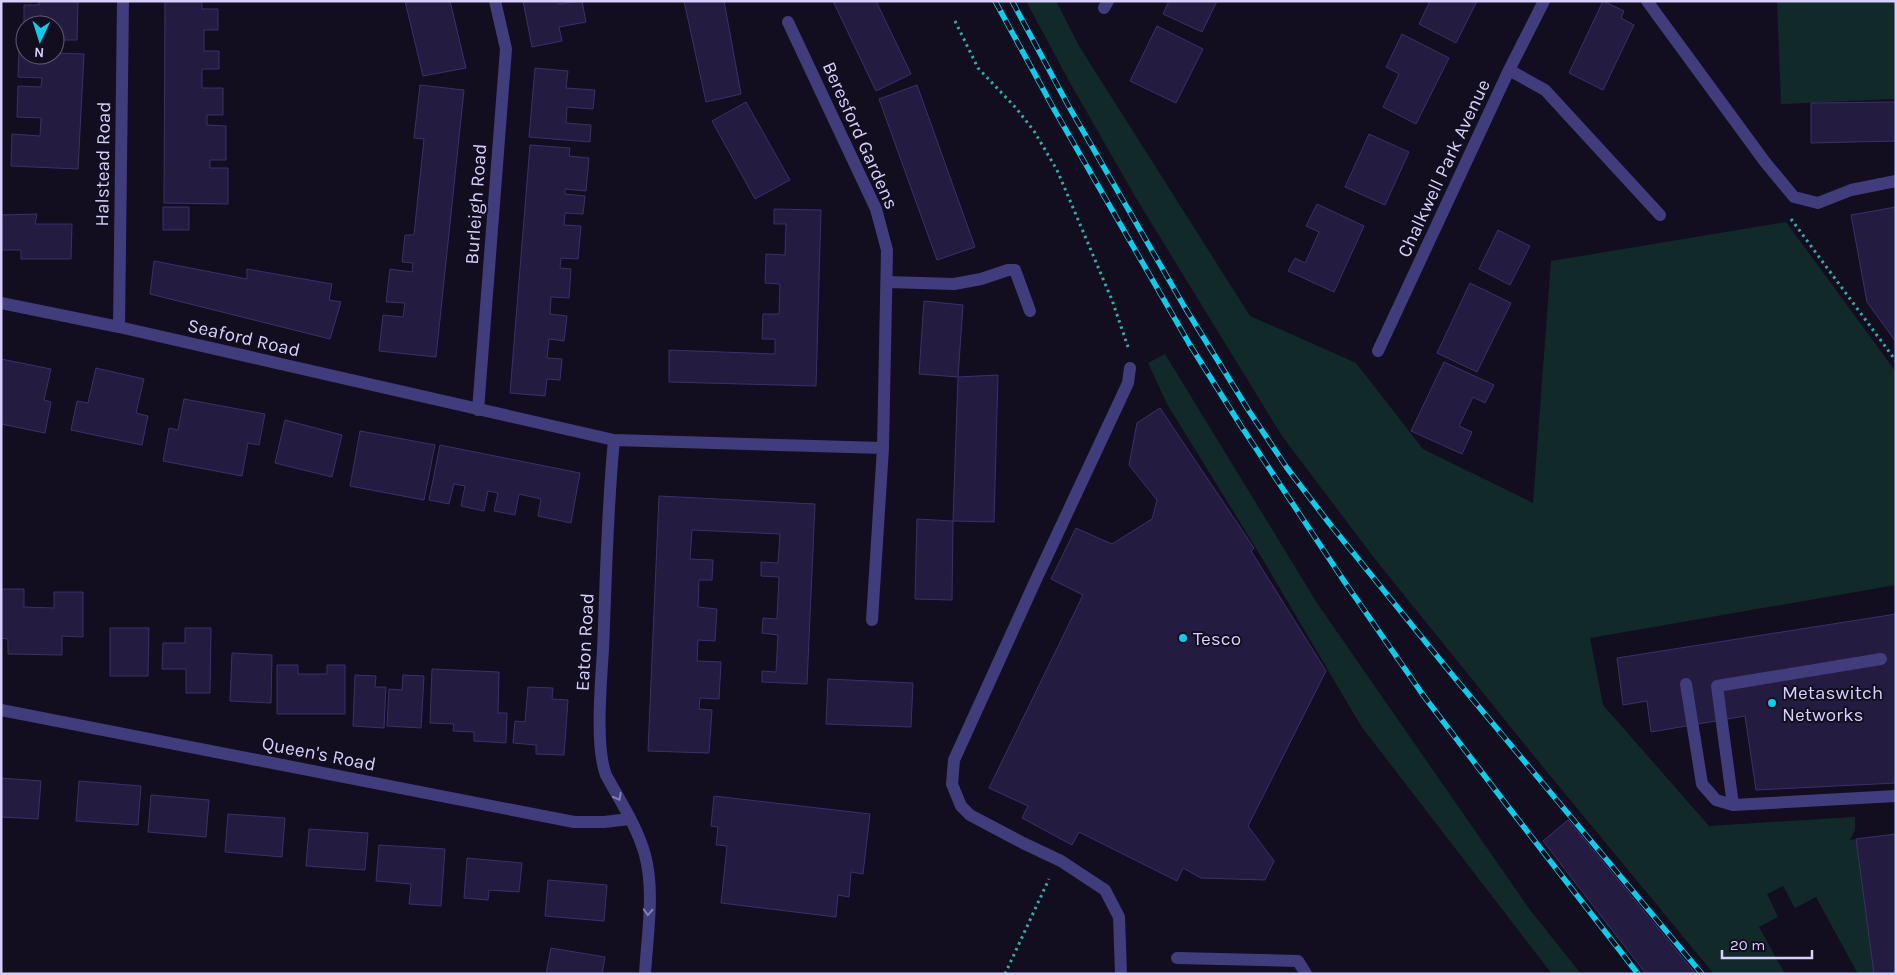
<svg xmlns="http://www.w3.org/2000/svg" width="1897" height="975" font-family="Karla,sans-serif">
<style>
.green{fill:#12292a}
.building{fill:#241b40;stroke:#3d2f6b}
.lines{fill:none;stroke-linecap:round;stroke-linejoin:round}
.path{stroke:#35acaa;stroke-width:3;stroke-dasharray:2.5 4;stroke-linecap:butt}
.minor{stroke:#413c7c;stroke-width:12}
.rail-casing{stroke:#0dcbeb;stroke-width:5.5}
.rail{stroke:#120e20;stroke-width:4;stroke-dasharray:11;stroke-linecap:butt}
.oneway{stroke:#847fb6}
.poi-dot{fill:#0dcbeb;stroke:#120e20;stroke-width:2}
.labels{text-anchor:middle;stroke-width:4;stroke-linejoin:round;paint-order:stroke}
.street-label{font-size:19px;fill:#d7d0fc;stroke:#120e20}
.poi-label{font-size:19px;fill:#d7d0fc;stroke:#120e20;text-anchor:start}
</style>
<rect width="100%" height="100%" fill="#120e20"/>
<path class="green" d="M1026 1H1056L1079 46 1250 316 1356 363 1423 449 1533 503 1551 261 1786 222 1896 372V585L1590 638 1603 705 1709 826 1855 817V830L1850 840 1856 839 1874 974H1858L1816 897 1795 908 1783 886 1767 894 1778 917 1759 927 1785 974H1714L1534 756 1375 559 1282 436 1136 198 1069 81Z
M1777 1H1896V99L1781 104Z
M1165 354 1317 603 1530 910 1581 974H1552L1361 726 1256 548 1167 404 1148 363Z"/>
<path class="building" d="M39 1H78L77 40H55V25H25V40H24V5H39Z
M165 1H202V9H218V30H204V51H219V69H202V88H223V115H207V125L226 126V160H210V168H228V204L164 203Z
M405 1H450L466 68 423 76Z
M523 1H558V4L582 1 586 22 559 27 562 41 532 47Z
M684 1H724L741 94 706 102Z
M833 1H876L911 74 876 91Z
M1169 1H1217L1202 32 1163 14Z
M1430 1H1477L1456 43 1419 24Z
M1603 1 1624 11 1621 18 1634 25 1603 90 1569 73Z
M1157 26 1203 49 1176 103 1130 81Z
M1402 34 1449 58 1416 124 1383 107 1399 74 1386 67Z
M19 51H25V55H55V53L84 54 78 169 11 166 12 134 40 136 41 118 17 117 18 86 41 87 42 78 18 77Z
M535 68 568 71 566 88 595 90 593 109 567 107 566 123 591 125 590 142 529 137Z
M420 85 464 90 436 357 379 351 383 315 403 317 405 303 386 302 390 269 412 272 413 263 402 262 405 235H414L424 139 414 138Z
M917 85 975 247 937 260 879 99Z
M746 102 790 180 755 199 712 121Z
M1896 102V141L1811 143V103Z
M1369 134 1409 152 1385 205 1345 187Z
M530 145 570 148 569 156 589 158 586 191 565 189V194L585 196 583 214 565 213 564 225 581 226 578 259 561 258 560 268 571 269 569 298 551 297 550 314 567 316 564 341 549 339 547 358 562 359 560 380 547 379 545 396 510 393Z
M1317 204 1364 226 1334 292 1288 271 1295 258 1305 263 1319 232 1306 226Z
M163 207H189V230H163Z
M1896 207V342L1867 302 1851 215Z
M774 209 821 210 816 386 669 382V350L775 354V339H762L763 314H779L780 284 765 283 766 254 785 255 786 224H774Z
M37 214 35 224H72L71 259H21V250H1V215Z
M1498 230 1530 246 1510 285 1479 269Z
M154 261 247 279V269L332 284 329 300 341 302 330 339 150 294Z
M1470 283 1511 303 1477 372 1437 353Z
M924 301 963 305 958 377 919 374Z
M1 359 51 369 44 400 51 402 45 433 1 424Z
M1444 362 1494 385 1485 403 1473 397 1459 426 1472 432 1462 454 1411 431Z
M96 368 144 379 136 413 148 416 142 445 71 430 77 401 88 403Z
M998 375 994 522 953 521 958 377Z
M184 399 265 414 259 445 248 443 242 476 163 461 169 428 178 430Z
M1160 408 1254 548 1251 551 1326 671 1248 826 1274 861 1265 880 1201 878 1183 868 1177 881 1079 832 1072 845 1022 818 1028 806 989 788 1083 595 1051 579 1076 528 1112 544 1152 519 1157 500 1129 465 1137 423Z
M285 420 342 435 332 477 275 463Z
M360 431 435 445 424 500 350 486Z
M440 445 580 473 571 523 538 516 541 499 519 494 515 515 494 511 498 493 488 491 484 511 461 506 465 486 454 484 449 504 429 500Z
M659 496 815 504 807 684 762 682V671L776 672 778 635 762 633 763 618 777 619 779 577 761 576V562L778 563 780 534 692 530 690 559 713 560 712 580H699L698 607 717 609 715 641 698 640 697 661 721 662 719 699 700 698 699 709 712 710 709 753 648 751Z
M917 519 953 521 952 600 915 599Z
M1 589H24V607L54 608V592H83V637L62 636V655L8 654V639L1 638Z
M1896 614V783L1756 790 1745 716 1651 732 1647 701 1623 705 1617 658Z
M110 628H149L148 676H110Z
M185 628H211L210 693H186V669H162L163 643H185Z
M232 653 272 655 271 703 230 701Z
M277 665H298V674H327V665H345V714H277Z
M432 669 499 672 498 713H507L506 743 474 741V732L453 731 454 724 430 723Z
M355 675 376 676 375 687H386L384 728 353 726Z
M403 675 424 676 421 728 387 726 389 689 402 690Z
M828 679 913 683 911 727 826 724Z
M528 687 553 688 552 699 568 700 564 755 536 754V745L513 743 515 721 525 722Z
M1 778 41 781 38 819 1 817Z
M79 781 141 786 138 825 76 821Z
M151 795 209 800 206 837 148 832Z
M714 796 870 814 863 874 851 872 849 897 838 895 836 917 721 903 727 846 716 845 718 827 711 826Z
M228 814 285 818 282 857 225 852Z
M1568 820 1613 874 1696 974H1646L1543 841Z
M309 829 368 833 365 870 306 866Z
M1896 834V974H1874L1856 839Z
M379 845 445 849 441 906 409 904 411 884 376 881Z
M467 858 522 863 519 892 489 890 488 900 464 898Z
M548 880 607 885 604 921 545 916Z
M551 948 605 957 602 974H546Z"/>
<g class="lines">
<path class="path" d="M955 21 978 68 1016 108 1034 131 1057 170 1112 300 1128 347
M1791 219 1896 361
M1005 974 1049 879"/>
<path class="minor" d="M1647 1 1765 162 1794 197 1818 203 1851 190 1896 181
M1104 8 1108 1
M788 22 876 209 887 250 883 448 872 620
M1509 70 1545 90 1660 215
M887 282 954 284 981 279 1008 270H1015L1030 311
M1 303 119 327 614 440 883 448
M119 327 123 1
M1378 351 1509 70 1544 1
M478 410 506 49 495 1
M614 440C607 510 606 580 603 650 601 682 595 747 606 775 620 801 637 826 645 855 655 891 647 937 645 974
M1686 684 1702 784 1716 800 1733 805 1896 796
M1 710 574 822H604L630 819
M1733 805 1717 686 1881 659
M1177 958 1298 961 1306 974
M1121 974 1119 917 1105 890 1061 861 1023 843 970 815 961 806 952 784 954 760 1034 584 1128 383 1130 368"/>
<g class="rail-casing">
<path id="rail" d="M995 1 1055 111 1190 345 1241 426 1344 581 1423 695 1506 804 1638 974
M1012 1 1068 105 1184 306 1249 411 1287 468 1329 523 1454 677 1702 974"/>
</g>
<use href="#rail" class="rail"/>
</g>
<defs><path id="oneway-chevron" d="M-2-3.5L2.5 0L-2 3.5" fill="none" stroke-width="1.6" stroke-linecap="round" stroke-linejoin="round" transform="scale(1.25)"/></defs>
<g class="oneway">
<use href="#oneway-chevron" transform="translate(618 797) rotate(62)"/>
<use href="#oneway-chevron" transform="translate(648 912) rotate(93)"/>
</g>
<g class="poi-dot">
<circle cx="1183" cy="638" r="5"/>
<circle cx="1772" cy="703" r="5"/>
</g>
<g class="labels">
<g class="street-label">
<text transform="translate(861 135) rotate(66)" y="7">Beresford Gardens</text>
<text transform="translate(102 164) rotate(-89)" y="7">Halstead Road</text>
<text transform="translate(1443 168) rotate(-65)" y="7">Chalkwell Park Avenue</text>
<text transform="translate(475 204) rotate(-86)" y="7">Burleigh Road</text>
<text transform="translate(244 337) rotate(13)" y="7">Seaford Road</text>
<text transform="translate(584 642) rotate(-87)" y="7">Eaton Road</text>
<text transform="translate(319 753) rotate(11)" y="7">Queen's Road</text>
</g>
<g class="poi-label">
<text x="1193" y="645">Tesco</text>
<text x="1782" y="699">Metaswitch<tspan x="1782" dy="22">Networks</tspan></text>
</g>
</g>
<rect width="1897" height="975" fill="none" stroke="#d7d0fc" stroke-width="5"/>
<g transform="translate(40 40) rotate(184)"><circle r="24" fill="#120e20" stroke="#615c78"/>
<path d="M0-4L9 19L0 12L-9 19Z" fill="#0dcbeb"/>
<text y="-8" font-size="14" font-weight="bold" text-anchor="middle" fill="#d7d0fc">N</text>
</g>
<path d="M1722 950v8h90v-8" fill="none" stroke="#d7d0fc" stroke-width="2.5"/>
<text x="1730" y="950" font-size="15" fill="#d7d0fc" stroke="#120e20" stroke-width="4" paint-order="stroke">20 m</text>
</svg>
